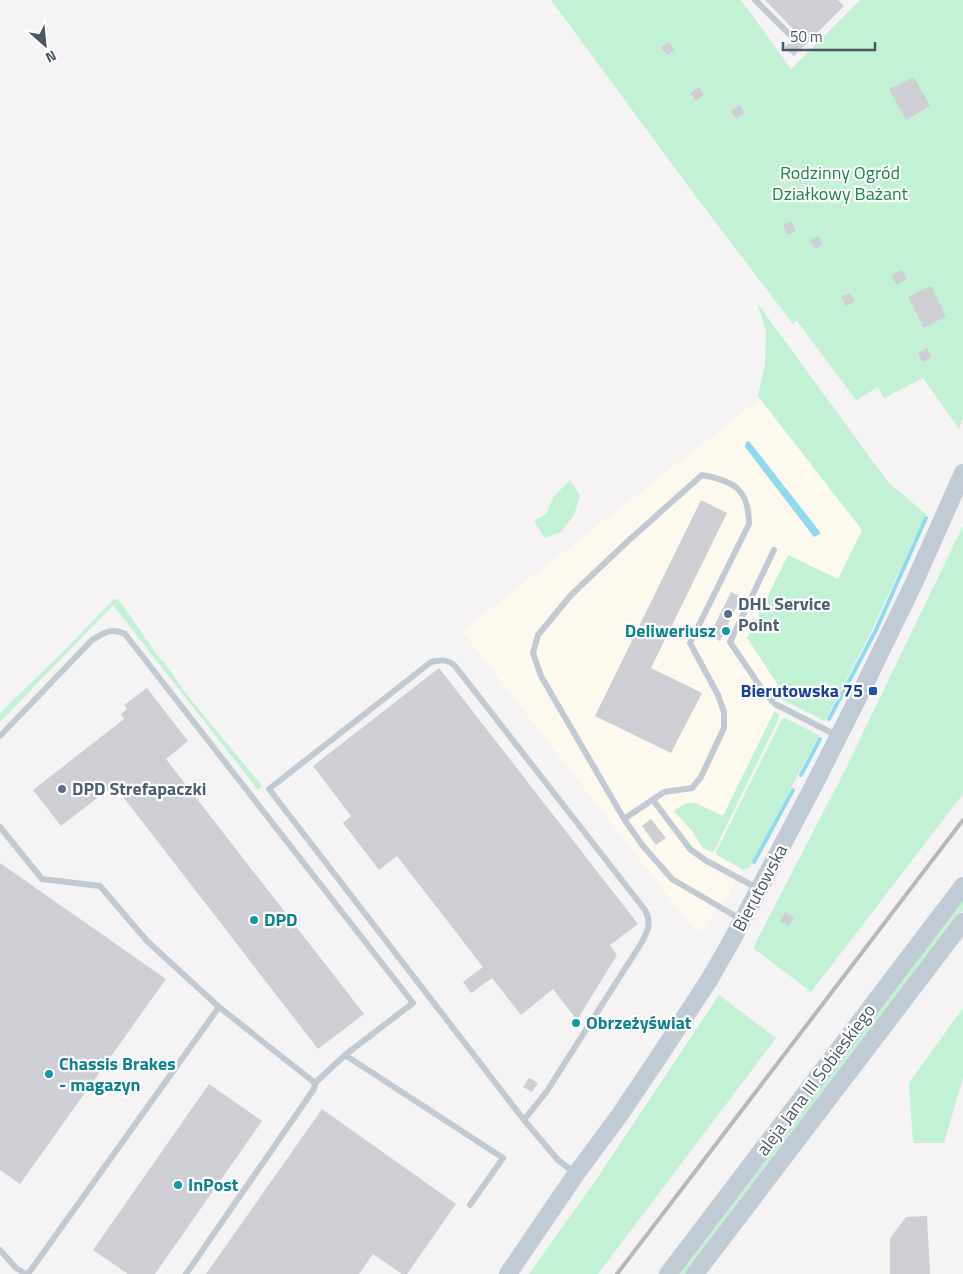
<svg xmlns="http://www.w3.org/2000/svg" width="963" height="1274" font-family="'Titillium Web',sans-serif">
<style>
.commercial{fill:#fdf9ef}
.green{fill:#c3f1d5}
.water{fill:#90daee}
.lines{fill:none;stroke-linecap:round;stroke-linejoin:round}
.stream{stroke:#90daee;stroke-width:4}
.building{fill:#cdcfd5}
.lane{stroke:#c1cad2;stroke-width:6}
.secondary{stroke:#c1cbd6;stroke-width:18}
.rail{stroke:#b5b8bd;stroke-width:4}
.service-dot{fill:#5c6f8a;stroke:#fff;stroke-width:2}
.culture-dot{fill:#0f9aa8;stroke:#fff;stroke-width:2}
.transit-dot{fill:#1a4fb4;stroke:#fff;stroke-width:2}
.labels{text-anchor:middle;stroke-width:4.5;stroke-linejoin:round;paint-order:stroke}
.park-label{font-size:18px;fill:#17864f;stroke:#fff}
.service-label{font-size:18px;font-weight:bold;fill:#4e5e75;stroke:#fff;text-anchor:start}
.culture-label{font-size:18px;font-weight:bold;fill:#0d838f;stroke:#fff;text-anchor:start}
.transit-label{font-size:18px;font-weight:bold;fill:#164399;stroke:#fff;text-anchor:end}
.street-label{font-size:18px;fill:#4a5661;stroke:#fff}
</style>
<rect width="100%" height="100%" fill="#f5f3f3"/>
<path class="commercial" d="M760 399 862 530 779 698 774 712 779 714V718L707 850 742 869 725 902 715 911 703 930 693 928 462 631Z"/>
<path class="green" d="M551 0H741L791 69 860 0H963V419L959 429 923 378 884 398 878 387 856 400 797 321 793 324 697 198Z
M757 303 888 482 926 514 871 632 825 721 775 696 772 689 778 685 747 638 788 555 838 579 862 530 758 396 765 364 766 331Z
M570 480 580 496 574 515 561 532 545 538 534 521 546 514 554 496Z
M963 526V794L811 992 753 948 844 772Z
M114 599 119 600 160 659 164 662 187 695 262 786 258 790 113 605 0 722V714L8 705 65 650Z
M774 712 779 714V718L714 851 711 852 702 847 692 831 674 811C682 805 686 802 696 803L723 816Z
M785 718 819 735 749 868 742 869 717 855 716 852 782 719Z
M963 899V910L686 1274H677Z
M719 995 776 1038 598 1274H529L600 1174Z
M963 1008V1078L944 1143H913L909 1083Z"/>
<path class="water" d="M749 441 820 532V534L814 537 745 447 746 442Z"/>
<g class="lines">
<path class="stream" d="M829 719 876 630 926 518
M801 775 820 739
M754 862 793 790"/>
</g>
<path class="building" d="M765 0H838L844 6 794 56 784 47 795 39 798 34Z
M669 42 675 50 667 55 661 47Z
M914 77 930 106 906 120 889 89Z
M699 87 704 95 696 101 690 93Z
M740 105 745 113 736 119 731 111Z
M791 221 796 231 787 235 783 225Z
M818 236 823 244 815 249 810 240Z
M902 270 907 279 897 285 891 276Z
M931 286 946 316 924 328 908 297Z
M850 293 855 301 846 306 841 297Z
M927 348 932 357 922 362 918 353Z
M701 500 727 513 651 668 702 693 671 753 595 716Z
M731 592 741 597 720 641 709 636Z
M439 668 638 924 610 945 617 955 577 1020 553 989 521 1015 492 978 471 993 463 982 483 967 397 856 379 870 343 823 351 816 313 766Z
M147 688 188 741 166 759 364 1014 318 1049 114 785 61 826 33 790 124 719 121 714 127 709 124 705Z
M651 819 666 838 656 845 642 826Z
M0 863 166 979 20 1184 0 1170Z
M785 912 794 917 789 926 780 921Z
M529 1078 538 1083 532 1092 523 1087Z
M209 1084 262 1121 155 1274H128L93 1250Z
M322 1109 456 1204 407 1274H402L373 1254 359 1274H206Z
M927 1216 930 1274H890V1238L906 1217Z"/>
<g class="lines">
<path class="lane" d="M755 0 791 36
M774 550 730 642 766 695 775 704 838 736
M0 736 92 640C104 633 111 627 125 634L413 1003 345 1055 315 1083 219 1007
M653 800 690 849 705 860 757 888
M624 819 664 792 692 788 701 777 724 728V712L718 695 690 643 749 524C749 489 734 481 702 475L628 541 571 595 538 635 533 653 541 676 624 819 643 846 672 879 742 920
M0 827 42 879 100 886 147 941 219 1007 28 1274
M345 1055 503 1158 470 1205
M524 1120 547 1091 642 942C648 930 652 923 645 910L455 666C448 659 441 660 431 662L269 789 524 1120 558 1160 575 1173
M0 1250 16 1268 26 1274
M186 1274 314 1089 315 1083"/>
<path class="secondary" d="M508 1274 576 1174 619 1116 660 1055 709 980 732 940 814 785 864 686 914 583 963 473
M668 1274 963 886
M695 1274 963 922"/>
<path class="rail" d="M617 1274 963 820"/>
</g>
<g class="service-dot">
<circle cx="728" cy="614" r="5"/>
<circle cx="62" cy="789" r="5"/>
</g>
<g class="culture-dot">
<circle cx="726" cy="631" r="5"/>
<circle cx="254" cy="920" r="5"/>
<circle cx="576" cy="1023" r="5"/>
<circle cx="49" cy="1074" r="5"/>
<circle cx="178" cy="1185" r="5"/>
</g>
<rect class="transit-dot" x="868" y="686" width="10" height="10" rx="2.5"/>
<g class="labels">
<g class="park-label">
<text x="840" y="179">Rodzinny Ogród<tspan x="840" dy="21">Działkowy Bażant</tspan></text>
</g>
<g class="service-label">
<text x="738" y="610">DHL Service<tspan x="738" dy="21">Point</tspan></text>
<text x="72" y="795">DPD Strefapaczki</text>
</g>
<g class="culture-label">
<text x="716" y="637" text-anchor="end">Deliweriusz</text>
<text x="264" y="926">DPD</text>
<text x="586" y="1029">Obrzeżyświat</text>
<text x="59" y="1070">Chassis Brakes<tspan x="59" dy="21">- magazyn</tspan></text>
<text x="188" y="1191">InPost</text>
</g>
<g class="transit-label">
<text x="863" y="697">Bierutowska 75</text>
</g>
<g class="street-label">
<text transform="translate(760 888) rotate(-62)" y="6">Bierutowska</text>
<text transform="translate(816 1080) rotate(-53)" y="6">aleja Jana III Sobieskiego</text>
</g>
</g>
<g transform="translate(45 45) rotate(153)" stroke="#ffffff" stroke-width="4" paint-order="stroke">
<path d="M0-4L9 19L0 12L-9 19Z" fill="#4a5661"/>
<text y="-8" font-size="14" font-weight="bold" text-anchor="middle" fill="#4a5661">N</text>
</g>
<path d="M783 42v8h92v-8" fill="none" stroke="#4a5661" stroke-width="2.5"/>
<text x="790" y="42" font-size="15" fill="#4a5661" stroke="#ffffff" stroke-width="4" paint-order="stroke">50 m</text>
</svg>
